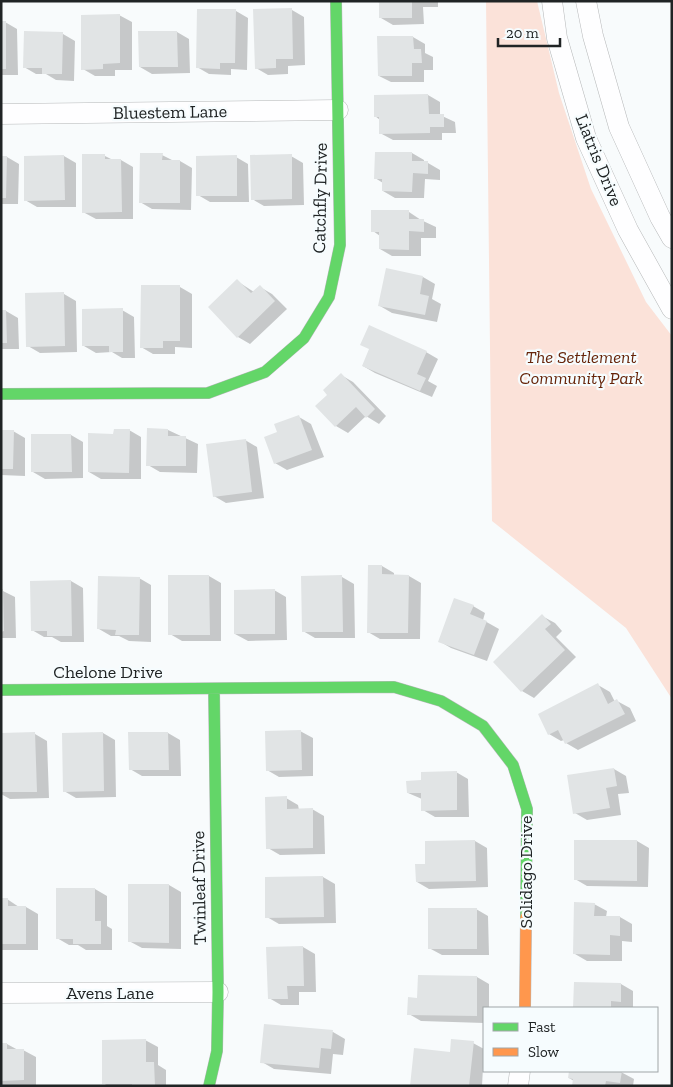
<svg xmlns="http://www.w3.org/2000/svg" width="673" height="1087" font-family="'Zilla Slab',serif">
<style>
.green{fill:#fbe2d9}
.shadow{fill:#0003}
.building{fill:#e1e4e5}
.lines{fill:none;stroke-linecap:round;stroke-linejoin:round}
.street-casing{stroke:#b6b8b9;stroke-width:21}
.fast-casing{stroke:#b6b8b9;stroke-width:12}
.slow-casing{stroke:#b6b8b9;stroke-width:12}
.street{stroke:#fefeff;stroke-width:20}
.fast{stroke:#63d668;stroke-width:11}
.slow{stroke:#ff974d;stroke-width:11}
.labels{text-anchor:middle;stroke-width:4.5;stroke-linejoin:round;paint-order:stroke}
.street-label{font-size:18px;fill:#202425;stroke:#f6fcfe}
.park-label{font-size:18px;font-style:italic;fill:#662409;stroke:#f6fcfe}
</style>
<rect width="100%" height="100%" fill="#f8fbfc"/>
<path class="green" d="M486 1H537L559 93 591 189 646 302 672 336V699L626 628 492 521Z"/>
<path class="shadow" d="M377 1H438V7H423L424 24 393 25 381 18V4Z
M292 10 304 17 305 65 288 66V74L268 75 256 68Z
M236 11 248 18 247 70 231 69V75L209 74 197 67Z
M119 15 132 22V70H115V76H95L83 69Z
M1 22H5L17 29 18 75H1Z
M177 32 189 39 190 73 152 74 140 67V33Z
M63 34 75 41 74 81 56 80 46 74H36L24 67Z
M413 37 425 44V53L433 57V70H424V82H391L379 76Z
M428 95 440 102V115L455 122 456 133H442V140H393L380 133V120L375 116V96Z
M412 153 424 160V163H428L440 170V180L425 179 424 198H395L383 191V183L375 178Z
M162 155 174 161H180L192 168 191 210 152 209 140 202Z
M64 156 76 163V207H37L25 200Z
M105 156 113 160H121L133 167V219H96L83 212Z
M291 156 303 163 304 205 264 206 252 199Z
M1 157H7L19 164 18 204H1Z
M236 157 248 164 249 202H210L198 195Z
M409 212 421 220 436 227V238H421V256H392L380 249V236L373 231Z
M423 277 435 284 432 299 441 304 437 322 392 313 380 306Z
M237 281 254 292 260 287 272 294 287 309 250 344 238 337 210 307Z
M142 286 180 287 192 294V348L175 347V354H153L141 347Z
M64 294 76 301 77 352 40 353 28 346Z
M122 310 134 317 135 358H122L112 352 96 353 84 346Z
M1 311H6L18 318 19 349H1Z
M426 352 438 359 428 381 437 386 432 397 375 373 363 366Z
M341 375 353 382 386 416 379 424 366 416 348 433 336 426 329 395Z
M299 417 311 424 324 457 287 470 275 463 279 433Z
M129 430 141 437V479H101L89 472 115 435Z
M168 430 198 444 197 473 160 472 148 465Z
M1 431H13L25 438V476L1 475Z
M71 435 83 442V478L45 479 33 472Z
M245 440 257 447 264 498 226 503 214 496Z
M369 566H382L394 573V576H409L421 583 420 639H380L368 632Z
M209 576 221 583V641H182L170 634Z
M342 577 354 584 355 638H315L303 631Z
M139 578 151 585V642L129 641 119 636H111L99 629Z
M71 581 83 588 84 642H61L52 637H44L32 630 31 582Z
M1 590 15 597 16 638H1Z
M274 590 286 597 287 640 248 641 235 634Z
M473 606 485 613 483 620 499 629 487 661 451 648 439 641Z
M542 616 555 623 562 631 556 637 576 657 534 698 522 691Z
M598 685 610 692 615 702 617 701 630 708 636 721 578 750 566 743 564 740 561 741 549 734Z
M300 731 313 738V776L279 777 267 770Z
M103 733 115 740 116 797 76 798 64 791Z
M168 733 180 740 181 776H142L130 769Z
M1 734H35L47 741 49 798 10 799 1 794Z
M614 769 626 776 629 793 618 794 621 815 587 820 575 813Z
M456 772 468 779 469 817H435L423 810 422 799 408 793 422 782Z
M286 798 298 805 299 810 312 809 324 816 325 854 280 855 268 848Z
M475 841 487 848 488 887 429 889 417 882 426 865Z
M637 841 649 848 648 887 587 886 575 879Z
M323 877 335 884 336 923 279 924 267 917 266 878Z
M169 885 181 892V949L142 948 129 941Z
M95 889 107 896V926L112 929V950H86L78 945H69L57 938Z
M1 899H7L19 907H26L38 914V950H1Z
M594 904 607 911 606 917H620L632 924V942L622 941V961H587L575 954Z
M476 909 488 916 489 955H442L429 948Z
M303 947 315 954 316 992H299V1005H281L269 998Z
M419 976 477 977 489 984V1008H484V1023L421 1021 409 1014 418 999Z
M575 983 621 984 633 991V1008H575Z
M265 1026 333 1032 345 1039 343 1055 333 1054 331 1074 274 1069 262 1062Z
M145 1040 158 1047V1065L166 1070V1086H108L103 1083Z
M473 1043 484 1049 482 1086H412L451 1053Z
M1 1044H7L18 1050H23L36 1057V1086H1Z
M570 1071H619L634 1079 633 1086H574V1081L569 1078Z"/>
<path class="building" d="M379 1H412V18H379Z
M292 8 293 59H276V68L255 69 253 9Z
M197 9H236L235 63H220V69L196 68Z
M120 14V63L103 64V69L81 70V15Z
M1 21H6V69H1Z
M24 31 63 32 62 74H42V68H23Z
M138 31H177L178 67H139Z
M377 36H413L414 49H421L422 63H412V76H378Z
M428 94 429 114H444V127H430V133L379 134V117H374V95Z
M375 152H412V161H428V174L413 173 412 192 382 191V179H374Z
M140 153H163L162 160H180V203H139Z
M82 154H105V159H121L122 212 82 213Z
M292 154V199L251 200 250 155Z
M64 155 65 200 24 201V156Z
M237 155V196H196V156Z
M1 156H7L6 198H1Z
M371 210H409V219H424V232L409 231V250L379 249V232H371Z
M386 268 423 276 420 294 429 296 425 315 378 306Z
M237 279 251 293 260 285 275 301 237 338 208 307Z
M141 285H180V341H163V348H140Z
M64 292 65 346 26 347 25 293Z
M123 308V352H109V346H82V309Z
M1 310H6L7 343H1Z
M369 325 427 351 417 374 426 378 420 391 362 366 369 349 360 345Z
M341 373 375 409 366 418 356 407 335 427 315 406 327 395 323 390Z
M299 415 312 450 274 464 264 437 277 432 274 424Z
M147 428 168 429V436H186V466H146Z
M114 429H130L129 473 88 472V433L113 434Z
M1 430H14L13 469H1Z
M31 434H71L72 472H31Z
M246 439 252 492 213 497 206 444Z
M368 565H382V574L409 575 408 633H367Z
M168 575H209L210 635H168Z
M342 575 343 632H302L301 576Z
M98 576 140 577 139 635H115L116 630 97 629Z
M71 580 72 636H47V631H31L30 581Z
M1 589H3L4 631 1 632Z
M275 589V634H234V590Z
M454 598 474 605 470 614 487 621 474 655 438 642Z
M542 614 551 624 545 629 565 650 521 692 493 662Z
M598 683 608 704 617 699 625 714 565 744 558 730 548 735 538 714Z
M301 730 302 770 266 771 265 731Z
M35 732 37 792H1V733Z
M103 732 104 791 63 792 62 733Z
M128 732H168L169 770H129Z
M614 768 617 786 606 788 610 808 573 814 567 775Z
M457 771V810L421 811V793H407L406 781 421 780V772Z
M287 796V809L313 808V848L266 849 265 797Z
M475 840 476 881 416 882 415 864H425V841Z
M574 840H637V881L574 880Z
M323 876 324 917 265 918V877Z
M128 884H169V943L128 942Z
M56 888H95V921H101V944H73V939H56Z
M1 898H8V906H26V944H1Z
M574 902 595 903 594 916H620V936L610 935V955L573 954Z
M428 908H477V949H428Z
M303 946 304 986H287L288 999H268L266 947Z
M418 975 477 976V1016L407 1015 408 997 417 998Z
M574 982 621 983V1002L611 1001V1008H573Z
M264 1024 333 1030 331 1049 321 1048 319 1068 260 1063Z
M146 1039V1062H154L155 1086H132V1084H102V1040Z
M451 1039 474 1041 469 1086H410L414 1048 450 1052Z
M1 1043H7V1049H24V1080L1 1081Z
M569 1071H622L620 1083 606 1081 605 1086H572L573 1079 568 1078Z"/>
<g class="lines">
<g class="street-casing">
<path id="street" d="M552 1 557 38 586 138 628 230 672 309
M586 1 593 36 619 127 660 217 672 238
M1 114 338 110
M1 993 218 992
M518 1086 520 1071"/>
</g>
<g class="fast-casing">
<path id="fast" d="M1 394 208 393 265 372 304 338 329 297 340 245 336 1
M1 690 394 687 441 701 483 726 513 765 527 809 526 917
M209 1086 217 1051 218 992 214 689"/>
</g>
<g class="slow-casing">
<path id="slow" d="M525 1008 526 917"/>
</g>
<use href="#street" class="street"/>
<use href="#fast" class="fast"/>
<use href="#slow" class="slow"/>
</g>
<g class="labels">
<g class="street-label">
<text transform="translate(170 112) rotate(-1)" y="6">Bluestem Lane</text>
<text transform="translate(599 160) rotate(68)" y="6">Liatris Drive</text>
<text transform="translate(320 198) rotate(-89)" y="6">Catchfly Drive</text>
<text x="108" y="678">Chelone Drive</text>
<text transform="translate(526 872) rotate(-90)" y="6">Solidago Drive</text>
<text transform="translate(199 888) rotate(-91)" y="6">Twinleaf Drive</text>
<text x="110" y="999">Avens Lane</text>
</g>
<g class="park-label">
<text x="581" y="363">The Settlement<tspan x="581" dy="21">Community Park</tspan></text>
</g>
</g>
<rect width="673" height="1087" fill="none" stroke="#202425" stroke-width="5"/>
<rect x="483" y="1007" width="175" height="65" fill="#f6fcfe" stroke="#a0a6a7"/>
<rect x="493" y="1023" width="25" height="8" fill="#63d668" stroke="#a0a6a7"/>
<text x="528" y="1032" font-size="15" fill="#202425">Fast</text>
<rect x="493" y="1048" width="25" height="8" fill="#ff974d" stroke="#a0a6a7"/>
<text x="528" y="1057" font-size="15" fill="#202425">Slow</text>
<path d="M498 38v8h62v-8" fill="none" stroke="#202425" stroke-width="2.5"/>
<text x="506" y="38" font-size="15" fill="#202425" stroke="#f6fcfe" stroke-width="4" paint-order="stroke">20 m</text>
</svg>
